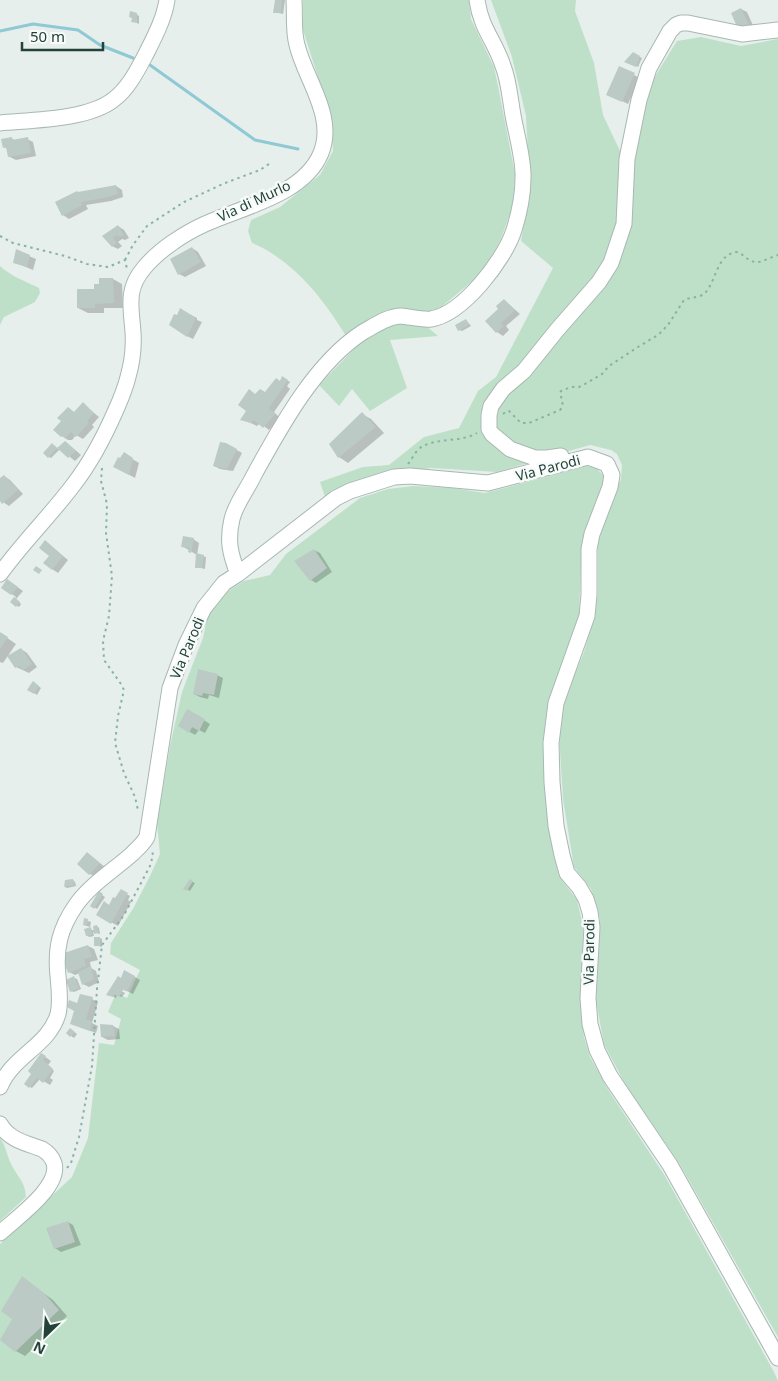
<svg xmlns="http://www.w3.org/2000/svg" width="778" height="1381" font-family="'Noto Sans',sans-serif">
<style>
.green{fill:#bfe0c8}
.shadow{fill:#0003}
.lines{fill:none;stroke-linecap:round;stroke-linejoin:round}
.stream{stroke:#8ec9d4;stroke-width:3}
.building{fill:#bbcac4}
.minor-casing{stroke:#a8b8b2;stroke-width:17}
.path{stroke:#86b3a5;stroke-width:2;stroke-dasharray:2.5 4;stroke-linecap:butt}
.minor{stroke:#fff;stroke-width:15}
.labels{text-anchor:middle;stroke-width:5;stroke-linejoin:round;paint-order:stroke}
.street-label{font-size:14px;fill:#24423a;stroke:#f7fbf9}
</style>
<rect width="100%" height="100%" fill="#e6efeb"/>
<path class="green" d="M303 0H469L471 19 494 67 498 86 515 174 513 205 501 239 489 261 476 278 445 304 425 325 438 336 390 340 407 388 370 411 352 389 339 406 319 385 354 349C329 307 299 263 252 243L248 231 251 220 280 207 320 175 333 151 331 118 303 30Z
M491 0H576L575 11 594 63 603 115 621 153 634 147 654 78 677 41 701 37 741 46 778 39V1337L679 1163 624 1082 604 1044 596 1001 600 919 591 889 574 867 563 799 559 735 563 708 570 686 584 652 595 615 598 592V536L621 479 622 465 617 454 611 450 590 445 497 472 431 468 390 474 325 497 320 482 363 467 389 465 424 437 459 428 478 391 496 377 553 268 521 241 530 187 526 116 512 57Z
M0 266C12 277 25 281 39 288L40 293 35 302 4 317 0 325Z
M587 466 597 469 604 476 603 486 588 521 582 545 579 614 550 700 543 745 548 814 552 845 559 876 577 900 583 926 582 1016 584 1037 590 1057 609 1091 665 1176 774 1372 778 1381H0V1244L72 1177 88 1138 99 1043 114 1045 121 1019 108 1012 116 993 127 998 140 970 110 954 111 943 134 907 150 876 160 854 157 824 170 746 182 692 203 638 208 614 222 595 244 581 270 575 286 554 360 498 388 489 413 486 452 488 485 493Z
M0 1138C6 1146 7 1156 11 1164 18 1178 25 1181 26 1197L0 1221Z"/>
<path class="shadow" d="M276 0H285L283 14 274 12Z
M741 9 747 12 755 30 745 32Z
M136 14 139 16V24L135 22 133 18Z
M633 54 642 58 638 67 626 61Z
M634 75 640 78 628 104 612 96Z
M11 138 16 141 27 139 33 142 36 156 16 160 10 157 8 149 4 147Z
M116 186 122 190 123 197 111 201 86 205 88 209 69 219 63 215 57 203Z
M118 226 124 230 129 238 125 240 122 239 118 242 122 246 118 249 112 246 104 236Z
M192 248 198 252 206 266 185 277 179 274Z
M17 251 36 259 33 270 14 262Z
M100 279H113L122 284 123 308H104V313H88L78 308 100 285Z
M504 300 520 314 506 326 509 330 503 336 497 332 487 321 501 311Z
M181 310 197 318V320L202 322 193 339 187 336 177 317Z
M466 320 471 326 462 331 459 330Z
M283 378 290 382 287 386 290 389 274 412 280 418 269 430 260 423 257 426 242 419 256 395 266 394 281 382Z
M83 404 99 417 92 425 94 427 83 439 76 435 72 440H68L62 436V421L74 413Z
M362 414 371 419 384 433 348 463 339 457 331 444Z
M66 442 81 455 75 461 60 449 51 458 49 457 55 446 58 449Z
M226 444 242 453 233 471 220 469 214 466Z
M124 454 139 463 135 478 115 467Z
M4 476 10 480 23 494 9 506 0 500V480Z
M193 539 199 543 197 555 206 557 205 569 196 567 197 555 182 546Z
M45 541 68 560 58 573 52 569 51 556Z
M314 550 320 553 332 572 316 583 311 580Z
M13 584 23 591 16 599 21 604 19 607 12 602 16 597 3 588Z
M0 633 16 644 3 663 0 662Z
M21 649 27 653 37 667 29 673 16 667Z
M217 675 223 678 219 698 209 695 208 699 200 697 194 694Z
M34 683 41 688 37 695 29 689Z
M188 710 210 724 205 733 199 730 195 735 180 726Z
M88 854 105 867 96 877 90 874Z
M73 880 75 882 76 886 67 888 65 887Z
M190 881 195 883 190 891 185 888Z
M121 891 130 896 128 900 131 902 118 926 98 915 110 906Z
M99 893 105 897 97 909 91 905Z
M85 920 91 922 90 927 84 925Z
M97 926 99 928 100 934 93 932 94 936 89 937 87 935 90 929 95 931Z
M100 938 102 939V947L95 945Z
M88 946 94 949 98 960 90 962 91 968 96 971 99 982 89 987 83 984 80 973 75 975 69 972Z
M125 971 140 980 133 994 118 987V989L125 993 122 997 117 995 116 998 108 994 121 979Z
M74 978 77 979 81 989 74 992 71 991Z
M92 999 98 1002 92 1023 98 1026 96 1033 72 1024 78 1005Z
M113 1026 119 1029 120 1039 108 1040 102 1037Z
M73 1031 77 1034 74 1038 67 1033Z
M41 1054 51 1061 48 1065 54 1071 50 1078 53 1080 50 1085 40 1079 32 1088 30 1087 33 1074Z
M68 1222 73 1225 81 1245 61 1252 55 1248Z
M23 1278 53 1300 67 1316 25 1356 16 1351 14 1319Z"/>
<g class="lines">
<path class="stream" d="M0 31 33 24 78 30 100 45 133 58
M150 65 255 140 298 149"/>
</g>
<path class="building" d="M275 0H282L281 13H273Z
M741 8 750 27 738 29 731 13Z
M130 11 137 13V23L131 22 132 18 129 17Z
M633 52 640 56 636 67 624 62Z
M619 66 635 73 622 102 606 95Z
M12 137V140L28 137 31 153 8 157 6 147 3 148 1 139Z
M116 185 118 194 104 198 81 202 82 205 62 216 55 202 77 191 78 192Z
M118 225 124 235 118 237 117 235 113 238 117 243 112 247 102 236Z
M192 247 201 262 178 275 170 259Z
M16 249 30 255 27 267 13 263Z
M99 278H113L114 303 95 304V308H77V289H94V284H99Z
M504 299 515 310 501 323 504 326 496 333 485 321 498 309 496 306Z
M180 308 196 318 187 337 169 325 174 314 177 315Z
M466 319 469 325 458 331 455 325Z
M282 376 288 380 269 408 275 414 263 428 254 420 251 423 240 420 246 411 238 405 249 389 255 394 260 389 265 392 276 378 280 381Z
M83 402 94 413 87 421 89 423 76 437 71 432 65 438 63 436 61 437 53 430 61 421 57 418 68 407 74 412Z
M362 412 376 427 338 458 329 444Z
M65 441 76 451 68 458 57 448Z
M220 442 226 443 237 449 227 469 213 466Z
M52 443 57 448 48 458 43 453Z
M124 452 133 458 129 475 113 467 118 457 120 458Z
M4 475 18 490 2 504 0 501V478Z
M183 536 194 538 191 553 188 552 189 548 181 547Z
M45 540 63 556 52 570 43 563 49 556 39 548Z
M314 549 327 568 310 581 294 561Z
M196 553 204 555 202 568H195Z
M36 566 42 570 39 574 33 570Z
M7 579 18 587 11 595 1 588Z
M14 597 20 602 16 607 10 602Z
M0 632 8 637 0 649Z
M21 648 32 664 23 670 19 666 15 668 7 656Z
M198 669 218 674 214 695 203 693 202 696 193 694Z
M33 681 39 686 34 694 27 690Z
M187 709 205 719 199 731 192 727 189 733 178 726Z
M87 852 100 863 89 875 77 864Z
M73 879 74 885 64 887 65 880Z
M190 879 193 881 187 891 183 889Z
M121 889 128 893 111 924 96 915 104 901 109 905 113 897 115 898Z
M99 891 103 894 94 909 90 906Z
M84 918 88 919 87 926 83 925Z
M97 925 98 933 94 934 93 926Z
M91 927 92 935 86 936 84 929Z
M94 937H100V946H94Z
M88 945 92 957 84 959 86 966 68 973 61 954Z
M91 966 94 979 82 985 78 972Z
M124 970 135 976 127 991 123 990 119 997 114 994 113 997 106 995 118 976 121 978Z
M74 976 79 988 70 992 66 980Z
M80 994 93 997 86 1019 92 1021 90 1031 70 1024 74 1011 67 1007 69 1000 77 1003Z
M100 1024 113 1025 115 1036 101 1037Z
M70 1028 75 1032 70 1037 66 1033Z
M41 1053 46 1056 43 1060 53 1069 43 1083 37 1078 29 1088 24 1084 31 1074 28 1071Z
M68 1221 75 1242 54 1249 46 1228Z
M22 1276 44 1293 59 1310 15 1352 0 1340 12 1319 1 1311Z"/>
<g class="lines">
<g class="minor-casing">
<path id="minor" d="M0 123C32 120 87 120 113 100 128 89 137 71 146 54 155 36 164 19 167 0
M561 456 547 458H535L510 449 492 434 489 429V415L491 406 503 389 524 371 557 330 599 282 611 263 624 224 627 159 639 100 649 68 670 31 676 25 681 23H688L742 34 778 30
M0 574C22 543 51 515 74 484 91 462 104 437 115 412 120 401 125 389 128 377 132 363 134 346 133 332 131 306 126 289 144 268 159 250 183 234 205 224 242 207 304 195 321 153 336 116 305 79 297 45 293 31 295 14 294 0
M238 574C230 554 227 540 232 519 236 503 247 490 254 475 281 426 315 363 363 332 374 326 388 316 401 316 411 317 422 320 431 319 463 314 505 259 514 230 519 214 523 195 523 178 524 160 516 133 513 115 510 99 509 81 503 66 495 41 481 29 477 0
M0 1087C12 1056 49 1046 58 1014 61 1002 59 988 58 976 55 948 60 928 76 905 90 885 114 870 132 854 138 848 143 844 147 837L170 688 186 645 204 608 224 583 238 574 336 498 350 491 394 477 410 476 488 483 588 457 607 464 612 475 610 487 592 534 589 549V595L587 616 556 703 551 743 552 782 556 826 562 855 567 873 579 887 586 899 590 912 592 927 588 998 590 1024 597 1050 610 1076 670 1165 778 1358
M0 1124C9 1140 26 1143 42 1149 47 1152 52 1157 54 1163 61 1187 16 1218 0 1233"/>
</g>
<path class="path" d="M0 236 13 243 65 256 87 264 108 267 125 260 127 269
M125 260 133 245 147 226 184 202 225 183 260 170 269 164
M503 414 507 411H509L521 423H529L560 410C565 404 561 399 560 392L561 391 571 387H579L585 384 602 374 609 366 638 347 658 335 668 325 684 300C691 297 698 298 704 294 717 282 716 252 739 252 757 268 758 262 778 255
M408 464C412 459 415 452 420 448 436 437 460 443 477 433
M102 468 101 481 107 504 106 533 112 576 109 616 103 641 104 660 121 684 124 690 118 716 115 743 124 773 135 797 138 810
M67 1168 71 1163 79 1137 92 1066 97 989 102 945 124 915 150 866 153 855 152 851"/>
<use href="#minor" class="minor"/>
</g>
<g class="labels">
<g class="street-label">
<text transform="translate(254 201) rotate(-25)" y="5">Via di Murlo</text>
<text transform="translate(548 468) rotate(-15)" y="5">Via Parodi</text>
<text transform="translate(187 648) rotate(-67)" y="5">Via Parodi</text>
<text transform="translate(589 952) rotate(-89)" y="5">Via Parodi</text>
</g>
</g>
<g transform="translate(45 1336) rotate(205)" stroke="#f7fbf9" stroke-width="4" paint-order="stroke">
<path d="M0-4L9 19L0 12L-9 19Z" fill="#24423a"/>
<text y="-8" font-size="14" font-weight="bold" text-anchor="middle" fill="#24423a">N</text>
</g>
<path d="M22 42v8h81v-8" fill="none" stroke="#24423a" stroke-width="2.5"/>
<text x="30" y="42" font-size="15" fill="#24423a" stroke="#f7fbf9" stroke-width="4" paint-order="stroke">50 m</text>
</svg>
